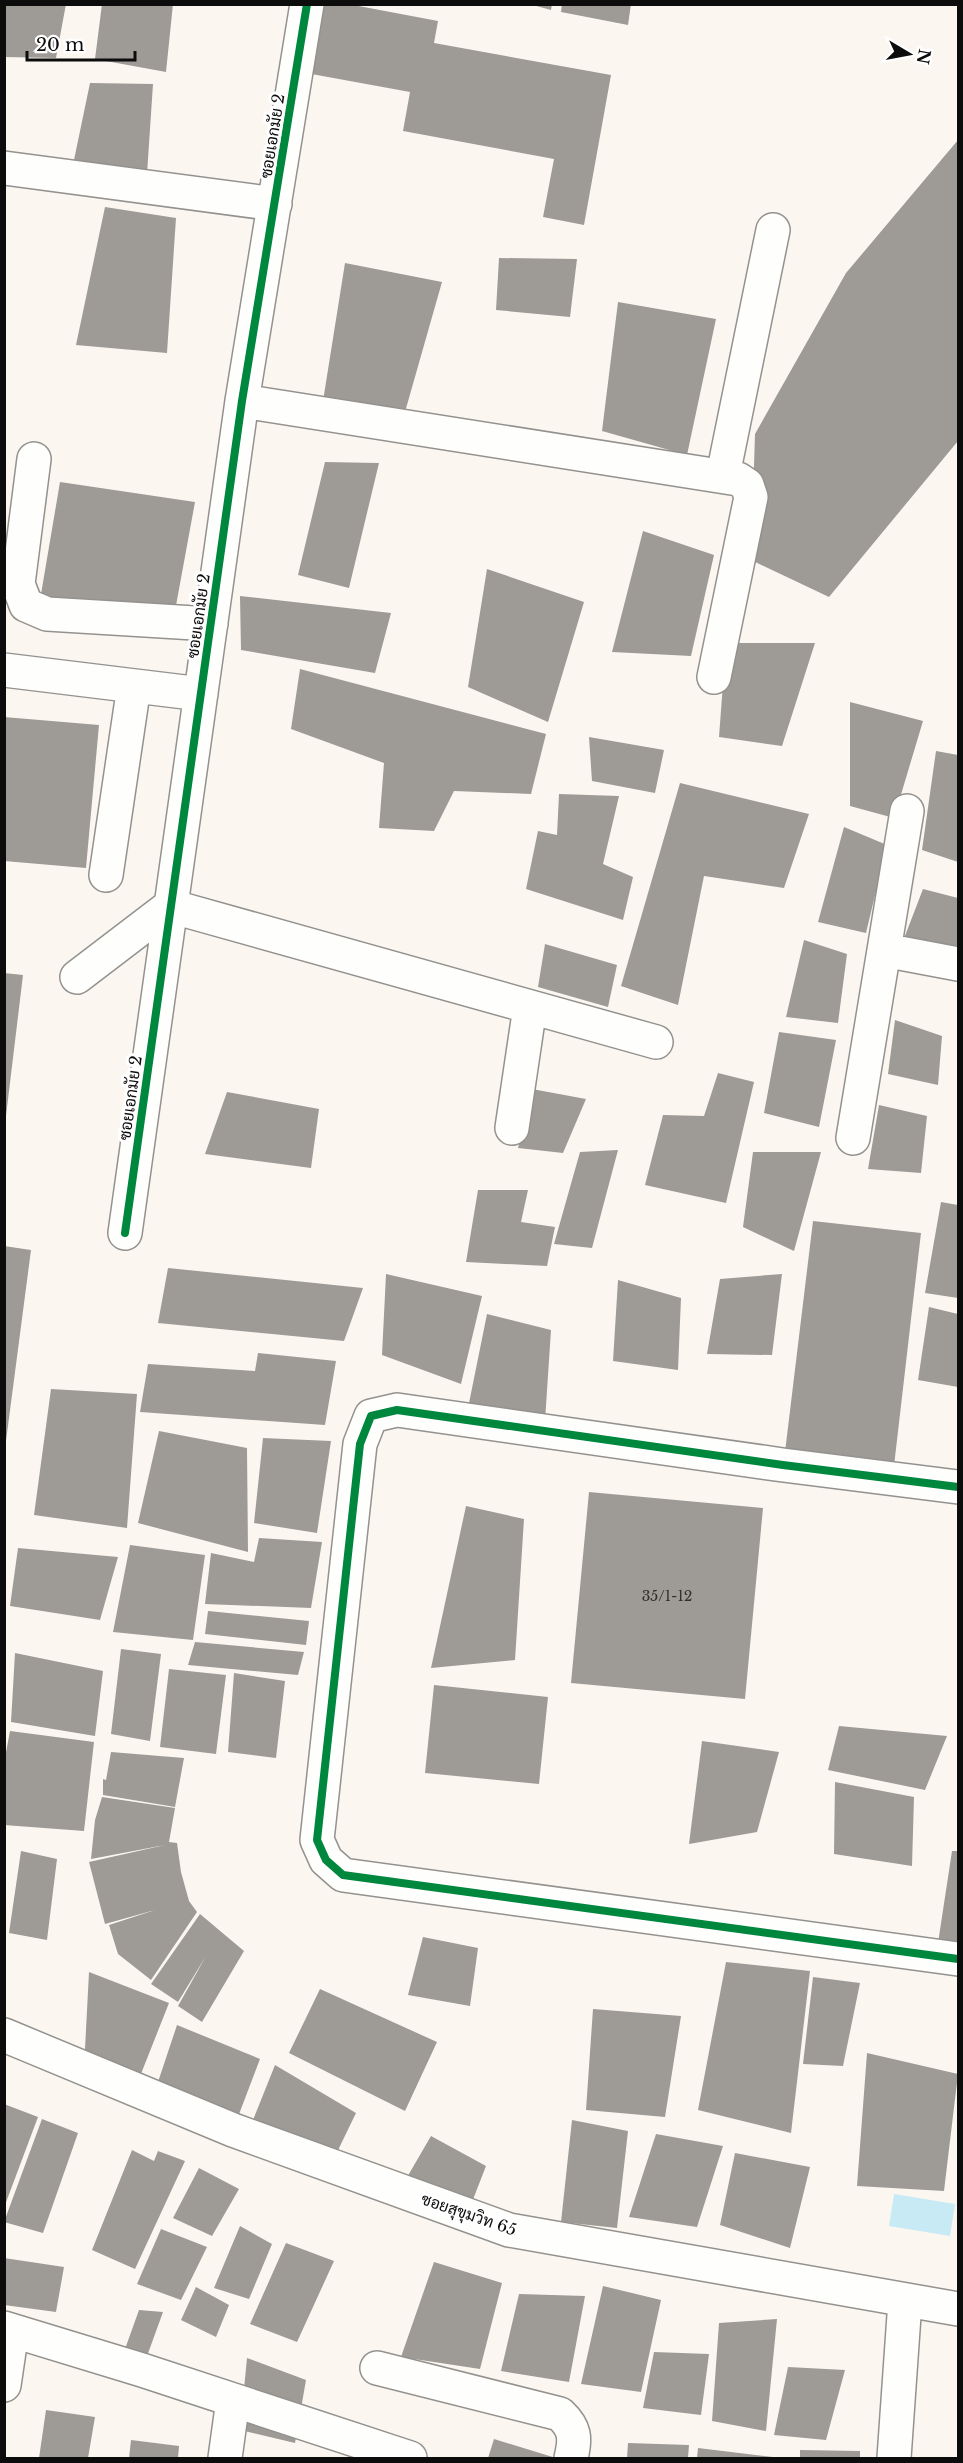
<svg xmlns="http://www.w3.org/2000/svg" width="963" height="2463" font-family="'Libre Baskerville',Sarabun,serif">
<style>
.water{fill:#c7eaf4}
.building{fill:#9e9a96}
.lines{fill:none;stroke-linecap:round;stroke-linejoin:round}
.minor-casing{stroke:#94928f;stroke-width:36}
.minor{stroke:#fefefd;stroke-width:33}
.cycleway-casing{stroke:#fff;stroke-width:11}
.cycleway{stroke:#00873e;stroke-width:8}
.labels{text-anchor:middle;stroke-width:6;stroke-linejoin:round;paint-order:stroke}
.number-label{font-size:14px;fill:#30302e}
.street-label{font-size:16px;fill:#0c0c0c;stroke:#fff}
</style>
<rect width="100%" height="100%" fill="#fbf7f0"/>
<path class="water" d="M894 2194 955 2204 950 2236 889 2226Z"/>
<path class="building" d="M4 4H66L56 58 4 57Z
M102 4H173L166 72 95 59Z
M319 4H348L438 21 434 43 611 75 584 225 543 217 554 159 403 131 410 92 306 73Z
M529 4H552L551 10Z
M562 4H631L628 25 561 12Z
M90 83 153 84 147 174 74 160Z
M958 140V441L829 597 751 560 755 434 846 273Z
M105 207 176 218 167 353 76 345Z
M499 258 577 259 570 317 496 310Z
M345 263 442 282 405 412 323 401Z
M618 302 716 319 687 455 602 431Z
M325 462 379 463 349 588 298 575Z
M60 482 195 502 175 611 40 600Z
M643 531 714 555 691 656 612 652Z
M487 569 584 602 548 722 468 687Z
M240 596 391 613 375 673 241 650Z
M726 643H815L782 746 719 737Z
M300 669 546 734 531 794 454 791 434 831 379 828 384 763 291 729Z
M850 702 923 721 894 818 850 806Z
M4 717 99 725 86 868 4 861Z
M589 737 664 750 655 793 592 781Z
M936 751 958 755V862L922 850Z
M680 783 809 814 784 888 704 876 678 1005 621 986Z
M559 794 619 796 603 864 633 877 623 920 526 889 538 831 557 835Z
M844 827 887 845 866 933 818 922Z
M923 889 958 898V949L903 941Z
M804 940 847 954 838 1023 786 1017Z
M545 944 617 965 608 1007 538 987Z
M4 973 23 975 6 1116H4Z
M895 1020 942 1036 938 1085 888 1074Z
M779 1032 836 1040 819 1127 764 1113Z
M718 1073 754 1082 726 1203 645 1185 663 1115 704 1116Z
M532 1089 586 1099 563 1153 518 1148Z
M227 1092 319 1109 311 1168 205 1154Z
M879 1105 927 1116 921 1173 868 1169Z
M618 1150 592 1248 554 1244 580 1152Z
M753 1152H821L794 1251 743 1227Z
M478 1190H528L521 1222 555 1227 547 1266 466 1262Z
M941 1202 958 1205V1298L925 1293Z
M813 1221 921 1233 894 1466 785 1452Z
M4 1246 31 1250 6 1441H4Z
M168 1268 363 1288 344 1341 158 1323Z
M386 1274 482 1296 461 1384 382 1355Z
M782 1274 772 1355 707 1354 720 1279Z
M618 1280 681 1298 678 1370 613 1361Z
M929 1307 958 1314V1387L918 1380Z
M487 1314 551 1330 545 1421 468 1408Z
M258 1353 336 1361 325 1425 140 1412 148 1364 255 1371Z
M51 1389 137 1394 127 1528 34 1515Z
M159 1431 247 1448 248 1552 138 1523Z
M263 1438 331 1441 317 1533 254 1523Z
M589 1492 763 1508 745 1699 571 1683Z
M466 1506 524 1519 515 1660 431 1668Z
M259 1538 322 1542 311 1608 205 1604 211 1553 254 1562Z
M130 1545 205 1555 193 1640 113 1632Z
M18 1548 118 1557 100 1620 10 1606Z
M208 1611 309 1621 306 1645 205 1634Z
M195 1642 304 1652 298 1675 188 1665Z
M121 1649 161 1654 150 1741 111 1734Z
M15 1653 103 1671 95 1736 11 1722Z
M169 1669 226 1675 216 1754 160 1747Z
M234 1673 285 1681 276 1758 228 1752Z
M434 1685 548 1697 539 1784 425 1773Z
M839 1726 947 1736 925 1790 828 1770Z
M10 1731 94 1742 84 1831 4 1825V1763Z
M702 1741 779 1752 757 1832 689 1844Z
M111 1752 184 1758 175 1807 103 1795V1779L106 1780Z
M835 1782 914 1797 912 1866 834 1854Z
M102 1797 175 1808 169 1842 177 1843 181 1872 189 1901 197 1912 151 1980 118 1954 109 1925 155 1910 105 1924 89 1862 165 1845 91 1859 95 1820Z
M21 1851 57 1859 47 1940 9 1933Z
M952 1851H958V1943H938Z
M200 1914 244 1951 202 2022 178 2006 206 1956 178 2002 151 1984Z
M423 1937 478 1948 470 2006 408 1995Z
M726 1962 810 1971 791 2133 698 2110Z
M89 1972 169 2003 135 2089 84 2068Z
M813 1977 860 1983 843 2066 803 2064Z
M320 1989 437 2042 405 2111 289 2053Z
M593 2009 681 2016 665 2117 586 2110Z
M177 2025 260 2059 233 2130 153 2097Z
M867 2053 958 2074 944 2191 857 2186Z
M275 2065 356 2113 326 2175 247 2135Z
M4 2104 38 2117 5 2205H4Z
M42 2119 78 2133 43 2233 4 2222Z
M572 2120 628 2131 617 2228 561 2222Z
M656 2134 723 2146 697 2227 629 2217Z
M431 2136 486 2166 467 2215 395 2198Z
M132 2150 154 2161 158 2151 185 2161 135 2269 92 2250Z
M735 2153 810 2167 790 2248 720 2225Z
M199 2168 239 2189 212 2236 173 2218Z
M240 2226 272 2244 249 2299 214 2288Z
M161 2229 207 2247 181 2300 137 2284Z
M286 2243 334 2261 297 2342 250 2324Z
M4 2258 64 2267 56 2312 4 2305Z
M434 2262 502 2283 480 2369 401 2357Z
M603 2286 661 2300 641 2392 581 2384Z
M196 2287 229 2305 216 2337 181 2320Z
M519 2294 585 2296 569 2382 501 2371Z
M139 2310 163 2312 142 2370 120 2363Z
M777 2319 766 2431 712 2421 719 2323Z
M654 2352 709 2354 701 2415 643 2408Z
M247 2358 306 2380 295 2443 240 2430Z
M788 2367 845 2370 826 2440 774 2435Z
M46 2410 95 2417 88 2458H39Z
M494 2439 556 2458H488Z
M131 2440 179 2446 178 2458H129Z
M628 2443 689 2445 688 2458H627Z
M698 2448 773 2457V2458H697Z
M800 2450 860 2451V2458H800Z"/>
<g class="lines">
<g class="minor-casing">
<path id="minor" d="M4 168 275 204
M242 401 738 479 747 485 751 497 714 677
M34 459 18 584 26 605 47 614 211 624
M723 475 773 230
M4 670 201 694
M106 875 134 686
M884 950 958 964
M77 977 170 906 656 1042
M512 1128 530 1007
M853 1138 907 811
M125 1233 242 401 307 4
M958 1487 783 1465 397 1410 371 1416 360 1444 317 1840 326 1860 343 1875 958 1959
M4 2035 233 2130 509 2230 958 2309
M4 2328 142 2370 410 2458
M377 2368 560 2414C575 2428 576 2438 571 2458
M4 2385 12 2331
M225 2458 233 2400
M894 2458 905 2301"/>
</g>
<use href="#minor" class="minor"/>
<g class="cycleway-casing">
<path id="cycleway" d="M125 1233 242 401 307 4
M958 1487 783 1465 397 1410 371 1416 360 1444 317 1840 326 1860 343 1875 958 1959"/>
</g>
<use href="#cycleway" class="cycleway"/>
</g>
<g class="labels">
<g class="number-label">
<text x="667" y="1601">35/1-12</text>
</g>
<g class="street-label">
<text transform="translate(272 136) rotate(-81)" y="6">ซอยเอกมัย 2</text>
<text transform="translate(198 616) rotate(-82)" y="6">ซอยเอกมัย 2</text>
<text transform="translate(130 1098) rotate(-82)" y="6">ซอยเอกมัย 2</text>
<text transform="translate(469 2214) rotate(19)" y="6">ซอยสุขุมวิท 65</text>
</g>
</g>
<rect width="963" height="2463" fill="none" stroke="#0c0c0c" stroke-width="12"/>
<g transform="translate(909 54) rotate(100)" stroke="#ffffff" stroke-width="4.5" paint-order="stroke">
<path d="M0-4.5L10 22L0 15L-10 22Z" fill="#0c0c0c"/>
<text y="-9" font-size="16" font-weight="bold" text-anchor="middle" fill="#0c0c0c">N</text>
</g>
<path d="M27 51v9h108v-9" fill="none" stroke="#0c0c0c" stroke-width="3"/>
<text x="36" y="51" font-size="18" fill="#0c0c0c" stroke="#ffffff" stroke-width="4.5" paint-order="stroke">20 m</text>
</svg>
